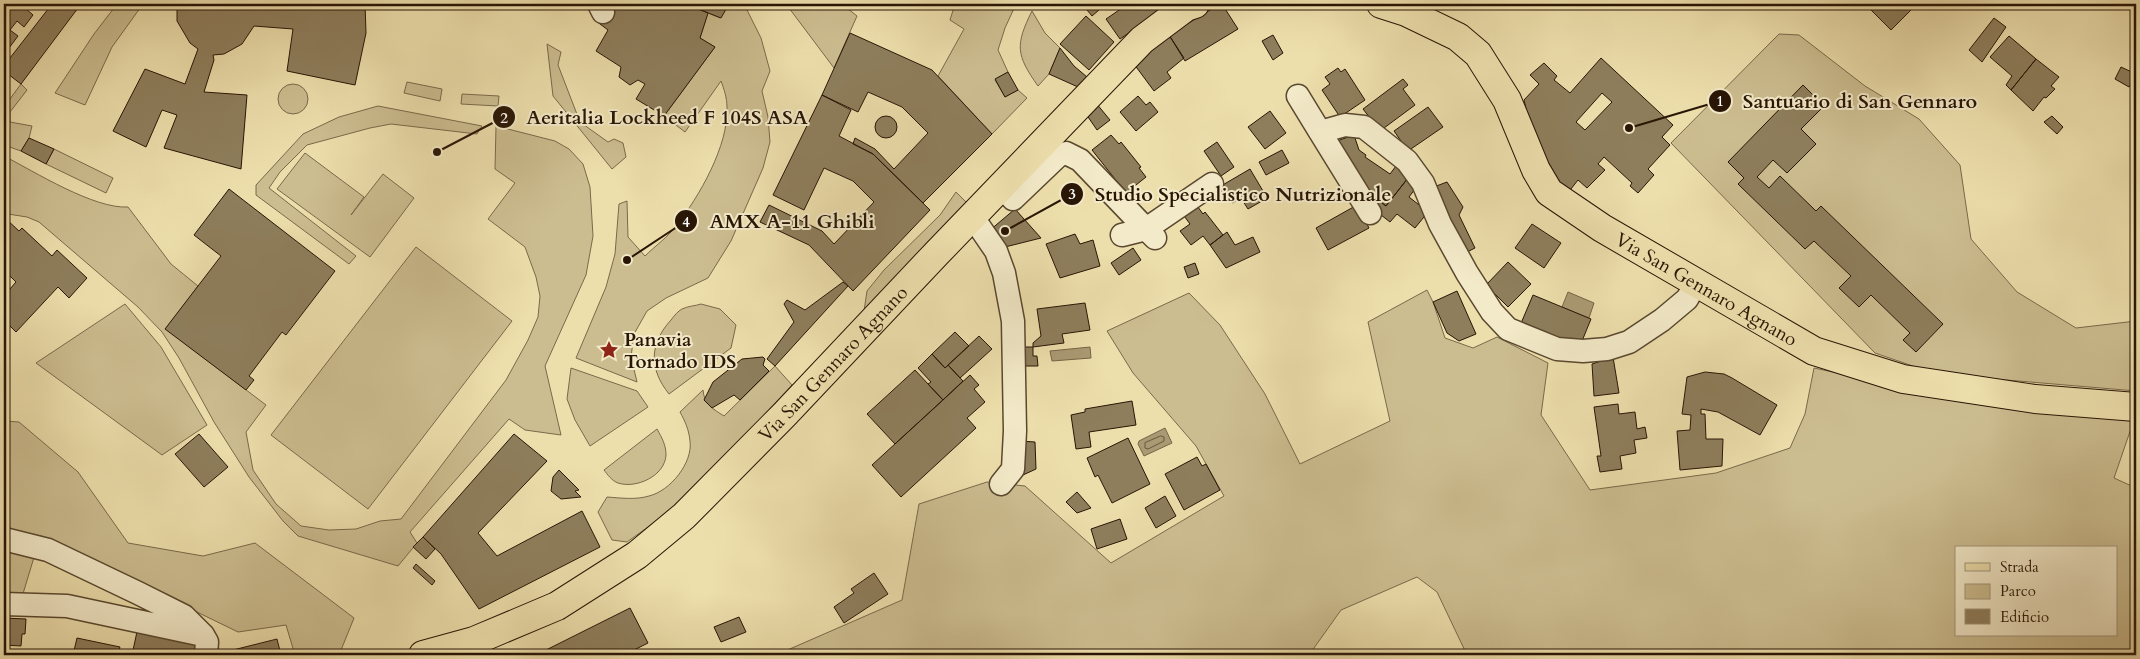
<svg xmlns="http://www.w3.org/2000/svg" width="2140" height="659" font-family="Cardo,serif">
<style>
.green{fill:#ccbd90;stroke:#7a694a;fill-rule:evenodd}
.water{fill:#aa9a73;stroke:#766547}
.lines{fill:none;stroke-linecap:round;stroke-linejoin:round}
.shore{stroke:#69583c;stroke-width:1}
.building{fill:#8e7e5c;stroke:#281505;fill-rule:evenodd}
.minor-casing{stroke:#59482f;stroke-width:25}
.major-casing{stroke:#281505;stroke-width:30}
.minor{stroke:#f3eac9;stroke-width:22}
.major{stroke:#eddfac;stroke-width:28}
.labels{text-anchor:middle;stroke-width:4;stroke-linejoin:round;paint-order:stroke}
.street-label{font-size:19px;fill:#281505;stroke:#f3eac9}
.poi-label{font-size:19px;font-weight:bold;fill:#281505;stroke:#f3eac9;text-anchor:start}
.leader{fill:none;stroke:#281505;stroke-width:2}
.callout-dot{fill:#281505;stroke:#f3eac9;stroke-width:2}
.mark-label{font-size:15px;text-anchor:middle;font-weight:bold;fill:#fff}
.callout-label{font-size:20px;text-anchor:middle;font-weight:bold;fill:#281505;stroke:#f3eac9;stroke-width:4;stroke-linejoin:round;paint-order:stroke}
</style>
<rect width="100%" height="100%" fill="#eddfac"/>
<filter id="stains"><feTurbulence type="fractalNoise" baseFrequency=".004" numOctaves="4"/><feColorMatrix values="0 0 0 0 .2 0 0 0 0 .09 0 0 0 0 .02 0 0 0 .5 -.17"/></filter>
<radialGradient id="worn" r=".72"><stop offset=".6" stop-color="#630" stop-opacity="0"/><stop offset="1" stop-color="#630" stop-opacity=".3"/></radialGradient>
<path class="green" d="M117 4H143L112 47 85 105 55 93 94 34Z
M729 4H744L761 38 770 71 762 91 768 117 770 142 763 168 731 241 708 278 666 298 647 311 634 334 631 357 637 382 576 358 606 287 615 254 619 204 627 201 628 237 645 256C655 246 668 237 676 226 699 197 729 145 727 107 727 98 724 89 721 81L685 132 664 116 715 47 700 38 708 13 720 18Z
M786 4H842L857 16 834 68Z
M955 4H1016L1005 28 998 50 1008 72 995 80 1005 97 1018 90 1027 98 992 134 938 76 964 29 950 20Z
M1032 11 1045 33 1060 48 1049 74 1038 86C1016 55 1015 45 1032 11Z
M1779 34 1799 35 1865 86 1919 119 1960 165 1971 239 2017 292 2076 328 2136 321V391L1936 374 1875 353 1671 143Z
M547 44 561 52 558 65 580 122 608 142 614 139 623 143 626 157 612 169 553 96Z
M407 82 442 89 440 101 404 93Z
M21 84 27 90 10 112V122L32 126 29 138 21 151 4 145V107Z
M278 99a15 15 0 1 1 30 0a15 15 0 1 1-30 0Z
M462 94 499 96 498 106 461 104Z
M378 106 482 126 477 134 391 124 370 128 307 145 280 172 269 188 356 256 349 264 256 195V185L303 134 339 117Z
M496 126 555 141 569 149 583 164 590 187 593 236 586 275 545 366 561 435 525 430 509 419 410 532 417 543 398 566 298 536 283 521 249 477 214 422 179 358 162 332 138 307 39 222 27 217 8 214 4 219V156C35 172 94 209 128 207L171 264 198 286 166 329 266 405 246 432 253 470 276 504 301 526 329 530 356 529 380 521 401 519 506 380 528 340 538 317 540 296 536 277 525 247 488 219 515 183 495 169Z
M54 149 113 178 106 193 46 164Z
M305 153 364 197 351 215 383 174 414 198 370 257 277 189Z
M956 192 969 205 864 311 867 291 884 270 940 215Z
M416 247 512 321 368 509 271 435Z
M1427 290 1433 302 1445 338 1473 348 1497 337 1548 363 1541 415 1590 490 1716 473 1790 448 1805 414 1814 368 1962 399 2135 417 2114 478 2136 488V655H1467L1437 592 1417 577 1341 610 1309 655H776L902 600 919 504 987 482 1025 486 1111 563 1224 496 1196 446 1133 373 1107 331 1189 293 1220 325 1265 394 1300 464 1390 421 1368 322ZM1956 548H2116V635H1956Z
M125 304 161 347 207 425 162 455 36 363Z
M701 304 720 309 736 325 731 348 669 394C649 369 649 344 671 320 674 316 678 311 682 309 688 306 695 306 701 304Z
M775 366 792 385 711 473 676 507 627 542 612 540 598 512 607 497C621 498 636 500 649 496 670 491 693 463 690 441 689 430 685 421 680 412L703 390C704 404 713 409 724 416Z
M571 368 637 391 648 407 590 446 575 420 567 399Z
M4 421 19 422 78 472 128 543 203 556 255 543 354 618 339 655H295L286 625 238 632 41 536 4 531Z
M657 429C662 438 666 445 666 455 665 476 636 489 618 483 612 481 607 474 604 470Z
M4 548 35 554 22 597 4 594Z"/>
<path class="water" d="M1568 292 1594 303 1589 318 1562 307Z
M1090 347 1091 358 1052 361 1050 351Z
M1165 428 1172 443 1144 456 1138 444 1139 441Z"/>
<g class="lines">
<path class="shore" d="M1161 436 1164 437V441L1148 449 1145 448V443Z"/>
</g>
<path class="building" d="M4 4H29L25 8 33 15 24 27 17 21 10 30 18 36 9 48 4 44Z
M52 4H81L21 84 4 71V53L10 58Z
M177 4 294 6V4H365L366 33 355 85 287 71 293 29 254 26 242 44 224 54 213 55 214 60 204 92 247 95 241 169 164 148 177 115 162 110 146 147 113 131 145 69 185 84 198 49 190 43 177 21Z
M609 4H686L708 13 700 38 715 47 664 116 636 99 645 84 638 80 630 85 619 77 621 67 596 51 608 30 596 21Z
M686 4H729L721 18Z
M1082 4H1093L1099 10 1092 16Z
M1128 4H1171L1120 39 1106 19Z
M1220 4H1222L1238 29 1185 61 1169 35Z
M1865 4H1913L1915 6 1891 30Z
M1086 16 1114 42 1089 70 1060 44Z
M1994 18 2006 27 1982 62 1969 50Z
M850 33 932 70 992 134 923 203 873 154 853 144 855 138 875 149 894 169 928 133 902 107 868 92 858 112 822 95Z
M1169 35 1184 58 1167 72 1171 78 1154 91 1134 64Z
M1273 35 1283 53 1273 60 1262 41Z
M2009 36 2036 59 2011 90 2006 85 2012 76 1990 57Z
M1060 48 1074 66 1087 77 1078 87 1049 74Z
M1601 58 1673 125 1662 137 1670 145 1648 169 1654 175 1638 193 1630 186 1632 183 1604 157 1598 164 1605 170 1587 188 1578 180 1567 194 1539 154 1532 134 1524 100 1539 84 1530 75 1544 63 1557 76 1554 80 1570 93ZM1602 93 1612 102 1585 130 1576 122Z
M2036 59 2059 77 2051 86 2055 89 2046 98 2044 97 2033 111 2011 90Z
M2121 67 2136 74 2129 87 2115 79Z
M1338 68 1341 72 1345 69 1365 100 1340 117 1322 90 1330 84 1325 77Z
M1008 72 1018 90 1005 97 995 79Z
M1403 79 1408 85 1403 89 1415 105 1380 131 1363 109Z
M1803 85 1824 106 1801 129 1816 144 1787 173 1773 160 1757 177 1769 188 1780 176 1816 211 1821 206 1943 324 1916 352 1903 340 1910 333 1871 295 1859 307 1839 288 1851 276 1814 241 1805 249 1738 184 1744 178 1728 162Z
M822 95 851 110 839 136 873 154 930 210 853 291 809 245 760 222 769 205 822 231 834 244 874 202 853 181 824 168 804 210 773 195Z
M1138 96 1146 105 1150 102 1158 112 1136 131 1120 112Z
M1096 103 1110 120 1097 130 1086 114Z
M1428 107 1443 127 1408 151 1394 131Z
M1270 111 1286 133 1265 149 1248 127Z
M2052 116 2063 127 2057 134 2044 122Z
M875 127a11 11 0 1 1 22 0a11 11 0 1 1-22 0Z
M1111 135 1119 144 1121 142 1141 167 1139 168 1146 177 1126 193 1092 150Z
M1354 135 1359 150 1366 155 1365 157 1390 174 1399 162 1408 178 1386 206 1362 187 1331 143Z
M29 138 54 149 46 164 21 151Z
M1217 142 1234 167 1221 176 1204 151Z
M1282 150 1289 163 1266 175 1259 162Z
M1250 169 1263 191 1258 194 1262 201 1248 209 1241 198 1232 203 1221 186Z
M1408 178 1418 185 1409 197 1428 212 1415 228 1397 214 1390 222 1367 204 1373 196 1386 206Z
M1447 182 1463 207 1459 215 1475 248 1461 255 1431 188Z
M229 189 335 271 286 335 282 332 249 376 254 380 246 390 165 329 221 256 194 235Z
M1195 203 1203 214 1205 212 1223 235 1210 245 1203 236 1191 245 1180 231 1190 224 1182 213Z
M1357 205 1369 228 1328 250 1316 228Z
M1015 209 1041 238 1001 248 989 231Z
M5 218 19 231 22 228 52 256 57 250 87 278 69 298 58 287 16 332 4 320V296L16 282 9 275 4 281Z
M1532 224 1561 243 1544 268 1515 248Z
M1227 232 1235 245 1253 237 1260 252 1226 268 1210 245Z
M1075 234 1080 244 1093 240 1100 266 1060 278 1046 244Z
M1133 248 1141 260 1119 275 1111 263Z
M1508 262 1531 284 1508 307 1486 285Z
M1195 263 1199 274 1188 278 1184 267Z
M843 282 848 286 775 366 767 359 794 322 784 304 787 300 805 310Z
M1457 291 1476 334 1459 341 1447 333 1433 302Z
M1533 295 1591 319 1580 346 1519 328Z
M1085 303 1090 330 1062 334 1064 343 1033 347V343L1041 336 1037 309Z
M955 332 969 346 945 368 932 354Z
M979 336 992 349 960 378 948 365Z
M1019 347H1033V356H1037L1038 366H1019Z
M932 354 945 368 948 365 963 381 943 400 928 384 931 382 918 368Z
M763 357 765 359 763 365 769 371 740 400 734 395 712 408 704 400 713 382 742 359Z
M1613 357 1619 393 1594 396 1592 364Z
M915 370 943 400 895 444 867 414Z
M1705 372 1724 374 1732 378 1777 405 1760 435 1718 412 1701 409V414H1705L1706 439H1723L1722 466 1680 470 1677 431 1690 430 1691 415 1682 414 1687 377Z
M970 375 979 385 974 389 985 402 967 418 976 428 901 497 872 465Z
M1132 401 1136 425 1089 432 1091 447 1076 449 1071 415 1085 412V409Z
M1618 404 1619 414 1635 412 1637 429 1645 427 1647 438 1634 440 1636 453 1620 456 1622 469 1600 472 1597 456H1601L1594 407Z
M199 434 228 467 204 487 175 454Z
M514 434 547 461 478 533 497 556 582 511 600 547 479 609 441 554 423 537Z
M1128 438 1150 484 1112 503 1098 475 1095 477 1087 458Z
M1020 441 1035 442 1036 469 1023 475Z
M1197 457 1202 466 1206 464 1220 490 1184 510 1165 474Z
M559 470 579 490 575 491 581 497 561 499 551 491 553 477Z
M1077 492 1091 508 1077 513 1066 502Z
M1165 496 1176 516 1156 528 1145 508Z
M1120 519 1127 539 1097 549 1091 529Z
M423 537 435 549 426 559 413 547Z
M416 564 435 581 432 585 413 568Z
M874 573 888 594 844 623 834 607 854 593 851 589Z
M630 608 648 643 624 655H536Z
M739 617 746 632 721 642 714 627Z
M4 618 26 619 25 634H22L21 646 4 645Z
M138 627 199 641 195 655H132Z
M77 638 120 647 118 655H73Z
M277 639 281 655H213Z"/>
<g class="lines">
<g class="minor-casing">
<path id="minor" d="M599 4 603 12
M1298 96 1320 132
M1001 186 1013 199 1058 156 1066 153 1080 160 1146 229 1212 184
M1370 213 1320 132 1345 125 1364 127 1407 161 1423 183 1440 224 1467 273 1492 312 1508 329 1557 349 1583 351 1607 349 1629 342 1662 320 1687 299 1697 282
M972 216 996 251 1004 273 1013 321 1015 431 1013 469 1001 484
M1122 235 1146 229 1155 238
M4 539 48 550 138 593 184 616 203 635
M4 604 67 606 203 635 207 642 206 655"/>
</g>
<g class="major-casing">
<g id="major">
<path id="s1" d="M1381 4 1406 12 1458 37 1478 54 1507 100 1536 170 1549 192 1602 228 1814 351 1903 379 2035 399 2136 407"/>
<path id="s2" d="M423 655 474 641 557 606 637 555 684 516 784 415 937 253 1142 40 1186 7 1195 4"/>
</g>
</g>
<use href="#minor" class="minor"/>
<use href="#major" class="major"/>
</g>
<defs>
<g id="sight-bare" transform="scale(1.5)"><path d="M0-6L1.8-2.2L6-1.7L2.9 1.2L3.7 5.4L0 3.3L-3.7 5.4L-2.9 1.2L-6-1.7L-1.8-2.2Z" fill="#8f2418" stroke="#f3eac9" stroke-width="2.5" paint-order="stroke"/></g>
</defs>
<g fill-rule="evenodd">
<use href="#sight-bare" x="609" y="350"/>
</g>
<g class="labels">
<g class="street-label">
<text dy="7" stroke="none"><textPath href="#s1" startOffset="451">Via San Gennaro Agnano</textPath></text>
<text dy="7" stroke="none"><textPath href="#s2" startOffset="512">Via San Gennaro Agnano</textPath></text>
</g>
<g class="poi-label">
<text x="624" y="346">Panavia<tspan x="624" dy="22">Tornado IDS</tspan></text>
</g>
</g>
<path class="leader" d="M1629 128L1720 101M437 152L504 117M1005 231L1072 194M627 260L686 221"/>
<g class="callout-dot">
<circle cx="1629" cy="128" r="5"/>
<circle cx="437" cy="152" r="5"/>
<circle cx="1005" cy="231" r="5"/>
<circle cx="627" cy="260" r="5"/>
<circle cx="1720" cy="101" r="12"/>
<circle cx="504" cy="117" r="12"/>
<circle cx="1072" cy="194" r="12"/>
<circle cx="686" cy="221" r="12"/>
</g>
<g class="mark-label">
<text x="1720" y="106">1</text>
<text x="504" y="123">2</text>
<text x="1072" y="199">3</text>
<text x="686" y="227">4</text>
</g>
<g class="callout-label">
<text x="1860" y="108">Santuario di San Gennaro</text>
<text x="667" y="124">Aeritalia Lockheed F 104S ASA</text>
<text x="1243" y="201">Studio Specialistico Nutrizionale</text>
<text x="792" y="228">AMX A-11 Ghibli</text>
</g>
<rect width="2140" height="659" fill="none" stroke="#eddfac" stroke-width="20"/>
<rect x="5" y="5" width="2130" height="649" fill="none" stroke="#281505" stroke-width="2.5"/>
<rect x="10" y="10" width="2120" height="639" fill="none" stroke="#281505"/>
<rect x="1955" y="546" width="162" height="90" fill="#f3eac9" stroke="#a2957b"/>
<rect x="1965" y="563" width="25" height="8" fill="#eddfac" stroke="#a2957b"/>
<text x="2000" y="572" font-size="15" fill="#281505">Strada</text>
<rect x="1965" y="584" width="25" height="15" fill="#ccbd90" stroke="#a2957b"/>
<text x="2000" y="596" font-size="15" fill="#281505">Parco</text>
<rect x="1965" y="609" width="25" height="15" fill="#8e7e5c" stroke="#a2957b"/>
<text x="2000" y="622" font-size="15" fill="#281505">Edificio</text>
<rect width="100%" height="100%" filter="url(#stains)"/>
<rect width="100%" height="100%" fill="url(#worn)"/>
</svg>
